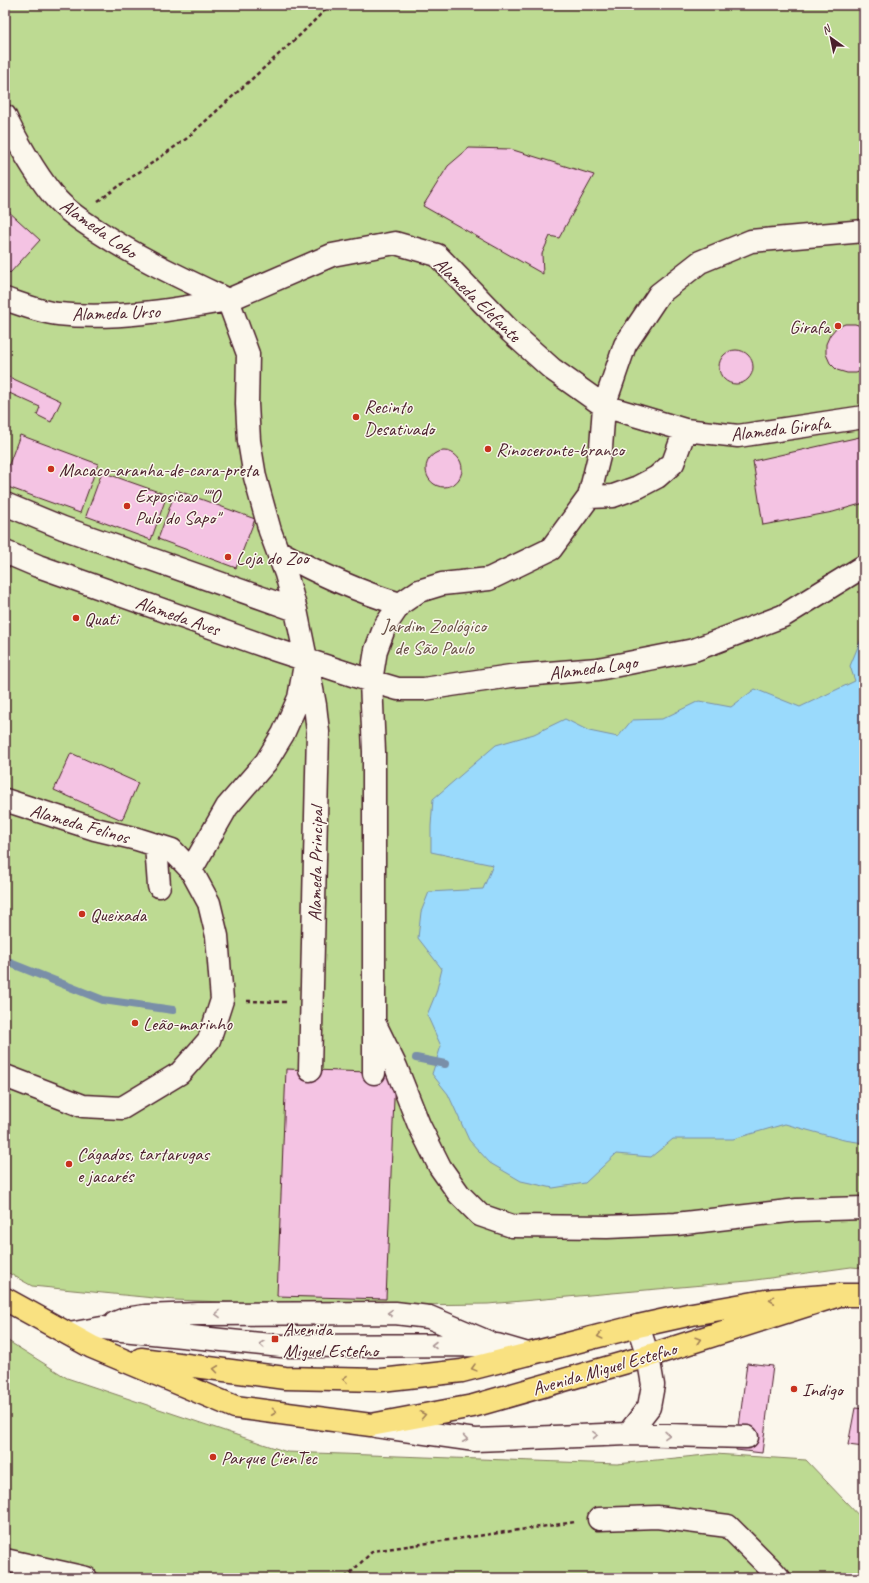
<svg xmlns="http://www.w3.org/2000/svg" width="869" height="1583" font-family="Caveat,sans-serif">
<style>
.green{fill:#bdda92;stroke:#847c5e}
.water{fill:#9adafc;stroke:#7a8fa8}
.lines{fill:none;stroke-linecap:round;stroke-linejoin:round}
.stream{stroke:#7a8fa8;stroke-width:8}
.building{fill:#f4c3e3;stroke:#4a1f2b}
.minor-casing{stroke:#4a1f2b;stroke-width:25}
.major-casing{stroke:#4a1f2b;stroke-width:25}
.path{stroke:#4a1f2b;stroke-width:2.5;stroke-dasharray:4 3;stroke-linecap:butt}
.minor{stroke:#fbf7ec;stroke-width:22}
.major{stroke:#f9e181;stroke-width:22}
.oneway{stroke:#a28056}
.oneway2{stroke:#ab9695}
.poi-dot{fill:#c8321e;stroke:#fbf7ec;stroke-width:1.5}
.labels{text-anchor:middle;stroke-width:3;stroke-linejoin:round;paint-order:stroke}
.street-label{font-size:19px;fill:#4a1f2b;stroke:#fbf7ec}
.poi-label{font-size:19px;fill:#4a1f2b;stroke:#fbf7ec;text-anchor:start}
.park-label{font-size:19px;fill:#674e45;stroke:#fbf7ec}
</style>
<rect width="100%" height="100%" fill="#fbf7ec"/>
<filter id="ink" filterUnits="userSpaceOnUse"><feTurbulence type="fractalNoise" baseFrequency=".025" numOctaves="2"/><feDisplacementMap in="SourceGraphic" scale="8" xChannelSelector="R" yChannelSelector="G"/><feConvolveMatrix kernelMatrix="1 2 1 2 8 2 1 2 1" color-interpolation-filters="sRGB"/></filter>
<g filter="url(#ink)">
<path class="green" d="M5 5H864V1268L851 1267 748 1281 488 1304 324 1306 174 1300 32 1286 5 1271Z
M5 1339 67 1378 287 1452 617 1464 715 1454 806 1460 864 1521V1578H5Z"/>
<path class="water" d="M864 632V1143L844 1140 785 1124 733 1139H673L651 1157 616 1154 585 1183 553 1188 521 1181 490 1163 469 1140 448 1094 432 1074 441 1046 427 1015 436 993 442 969 418 938 421 912 429 892 483 889 493 865 431 852V826L433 799 496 745 534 734 565 719 589 731 618 737 632 720 662 719 699 701 731 707 755 689 800 707 855 681 850 666Z"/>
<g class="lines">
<path class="stream" d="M5 961 103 1000 173 1010
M416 1058 445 1064"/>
</g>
<path class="building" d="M469 148 510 149 594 175 559 238 550 236 542 254 543 274 423 206 448 166Z
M7 210 40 240 10 273 5 268V213Z
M845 324H855L864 327V370L856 373H847L837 370 830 363 826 354V344L830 335 836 328Z
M719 367a17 17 0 1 1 34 0a17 17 0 1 1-34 0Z
M5 375 61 401 51 422 37 415 40 407 5 391Z
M20 435 98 464 80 513 5 486V475Z
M864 436V503L833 512 763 525 753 461Z
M426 469a18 18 0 1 1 36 0a18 18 0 1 1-36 0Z
M102 472 167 495 151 540 86 516Z
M176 490 255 519 236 568 158 539Z
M71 753 138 783 122 820 54 790Z
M286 1069 395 1073 386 1299 277 1296Z
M747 1363 773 1366 762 1453 736 1450Z
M855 1408 864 1409V1447L848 1445Z"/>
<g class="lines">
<g class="minor-casing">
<path id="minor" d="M5 116C15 139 36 174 52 194 65 210 82 221 99 232 140 259 184 279 228 300
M864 231 751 241 700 262 659 294 625 345 604 406 685 430 738 436 864 417
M5 299C20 304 43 313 58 314 115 320 172 310 228 300
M589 497 613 496 638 487 657 477 673 463 685 430
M5 504 63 528 296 610
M278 551C317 573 356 591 400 604
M5 552 38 566 273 649 371 681 398 689H424L511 676 598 669 694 650 783 616 864 566
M308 668 315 705 318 732 310 1070
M5 800 95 829 137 839 172 850 191 870 209 903 217 936 222 1000 209 1040 180 1073 122 1108 83 1106 5 1076
M156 845 159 886
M191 870 227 807 266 762 283 734 299 698 306 659 296 610 286 574 270 531 255 477 249 441 247 404 248 354 228 300 332 255 395 243 437 255 511 332 552 369 604 406 601 448 589 497 551 549 489 579 442 584 419 591 400 604 385 626 376 650 371 681 374 752V1073
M376 1026 396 1067 419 1125 440 1167 459 1194 480 1215 512 1226 607 1227 676 1224 797 1210 864 1208
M115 1323 125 1319 145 1316 197 1314 395 1313 429 1317 488 1342
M69 1334 102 1328 281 1346 497 1345 528 1354
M376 1426 475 1440 628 1434 747 1437
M628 1434 649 1407 653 1385 648 1356 638 1326
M599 1519 657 1517 728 1526 768 1566 779 1578
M5 1560 86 1578"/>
</g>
<g class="major-casing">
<path id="major" d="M5 1299 92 1347 235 1407 371 1425 473 1406 648 1356 839 1295
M141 1359 285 1378 381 1380 462 1371 638 1326 692 1314 772 1300 839 1295H864"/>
</g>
<path class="path" d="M98 201 186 139 300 35 330 5
M247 1001 286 1002
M345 1578 373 1551 575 1522"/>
<use href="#minor" class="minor"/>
<use href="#major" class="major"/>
</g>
<defs><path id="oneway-chevron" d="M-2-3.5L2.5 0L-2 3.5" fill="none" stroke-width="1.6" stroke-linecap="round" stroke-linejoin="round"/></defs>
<g class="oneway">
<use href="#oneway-chevron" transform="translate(772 1300) rotate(173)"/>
<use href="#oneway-chevron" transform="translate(600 1336) rotate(166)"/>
<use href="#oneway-chevron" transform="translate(698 1340) rotate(-17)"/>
<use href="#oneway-chevron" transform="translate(474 1368) rotate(165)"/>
<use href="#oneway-chevron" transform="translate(216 1369) rotate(-172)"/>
<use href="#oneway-chevron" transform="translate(345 1379) rotate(-179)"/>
<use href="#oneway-chevron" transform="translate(274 1412) rotate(7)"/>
<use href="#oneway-chevron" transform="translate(423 1415) rotate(-11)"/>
</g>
<g class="oneway2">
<use href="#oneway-chevron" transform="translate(390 1313) rotate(-178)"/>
<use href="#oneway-chevron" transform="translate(218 1314) rotate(179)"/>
<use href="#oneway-chevron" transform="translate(262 1344) rotate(-174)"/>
<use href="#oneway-chevron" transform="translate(434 1345) rotate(-180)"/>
<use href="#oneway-chevron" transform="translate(595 1435) rotate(-2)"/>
<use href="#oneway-chevron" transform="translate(667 1435) rotate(1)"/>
<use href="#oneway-chevron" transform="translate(465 1439) rotate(8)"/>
</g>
</g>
<g class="poi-dot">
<circle cx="838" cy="326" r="4"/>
<circle cx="356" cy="417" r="4"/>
<circle cx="488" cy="449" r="4"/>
<circle cx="51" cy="469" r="4"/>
<circle cx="127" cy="506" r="4"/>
<circle cx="228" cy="557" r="4"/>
<circle cx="76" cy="618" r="4"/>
<circle cx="82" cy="914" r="4"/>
<circle cx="135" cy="1023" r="4"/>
<circle cx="69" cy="1164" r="4"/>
<rect x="271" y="1335" width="8" height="8" rx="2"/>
<circle cx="794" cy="1389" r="4"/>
<circle cx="213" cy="1457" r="4"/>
</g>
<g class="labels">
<g class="street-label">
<text transform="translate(99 228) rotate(35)" y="7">Alameda Lobo</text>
<text transform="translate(478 299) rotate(44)" y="7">Alameda Elefante</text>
<text transform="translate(116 312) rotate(-2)" y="7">Alameda Urso</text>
<text transform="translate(780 428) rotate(-7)" y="7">Alameda Girafa</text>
<text transform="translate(178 615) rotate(19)" y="7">Alameda Aves</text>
<text transform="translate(593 667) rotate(-8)" y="7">Alameda Lago</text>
<text transform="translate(80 823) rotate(16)" y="7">Alameda Felinos</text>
<text transform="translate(315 864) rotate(-89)" y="7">Alameda Principal</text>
<text transform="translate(604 1368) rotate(-16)" y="7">Avenida Miguel Estefno</text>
</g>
<g class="poi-label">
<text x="830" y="333" text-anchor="end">Girafa</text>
<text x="364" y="413">Recinto<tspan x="364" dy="22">Desativado</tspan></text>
<text x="496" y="456">Rinoceronte-branco</text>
<text x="59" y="476">Macaco-aranha-de-cara-preta</text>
<text x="135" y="502">Exposicao ""O<tspan x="135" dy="22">Pulo do Sapo"</tspan></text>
<text x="236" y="564">Loja do Zoo</text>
<text x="84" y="625">Quati</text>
<text x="90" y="921">Queixada</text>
<text x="143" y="1030">Leão-marinho</text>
<text x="77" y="1160">Cágados, tartarugas<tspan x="77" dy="22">e jacarés</tspan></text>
<text x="283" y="1335">Avenida<tspan x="283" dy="22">Miguel Estefno</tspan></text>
<text x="802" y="1396">Indigo</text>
<text x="221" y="1464">Parque CienTec</text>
</g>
<g class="park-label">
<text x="434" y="632">Jardim Zoológico<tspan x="434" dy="22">de São Paulo</tspan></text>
</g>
</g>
<rect width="869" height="1583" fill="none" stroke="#fbf7ec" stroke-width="20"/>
<rect x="10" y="10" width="849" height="1563" fill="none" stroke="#4a1f2b" stroke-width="1.5" filter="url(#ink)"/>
<g transform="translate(831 38) rotate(327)" stroke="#fbf7ec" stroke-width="3" paint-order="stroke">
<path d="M0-3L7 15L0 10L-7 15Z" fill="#4a1f2b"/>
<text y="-6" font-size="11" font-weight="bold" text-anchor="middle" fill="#4a1f2b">N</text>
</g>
</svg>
